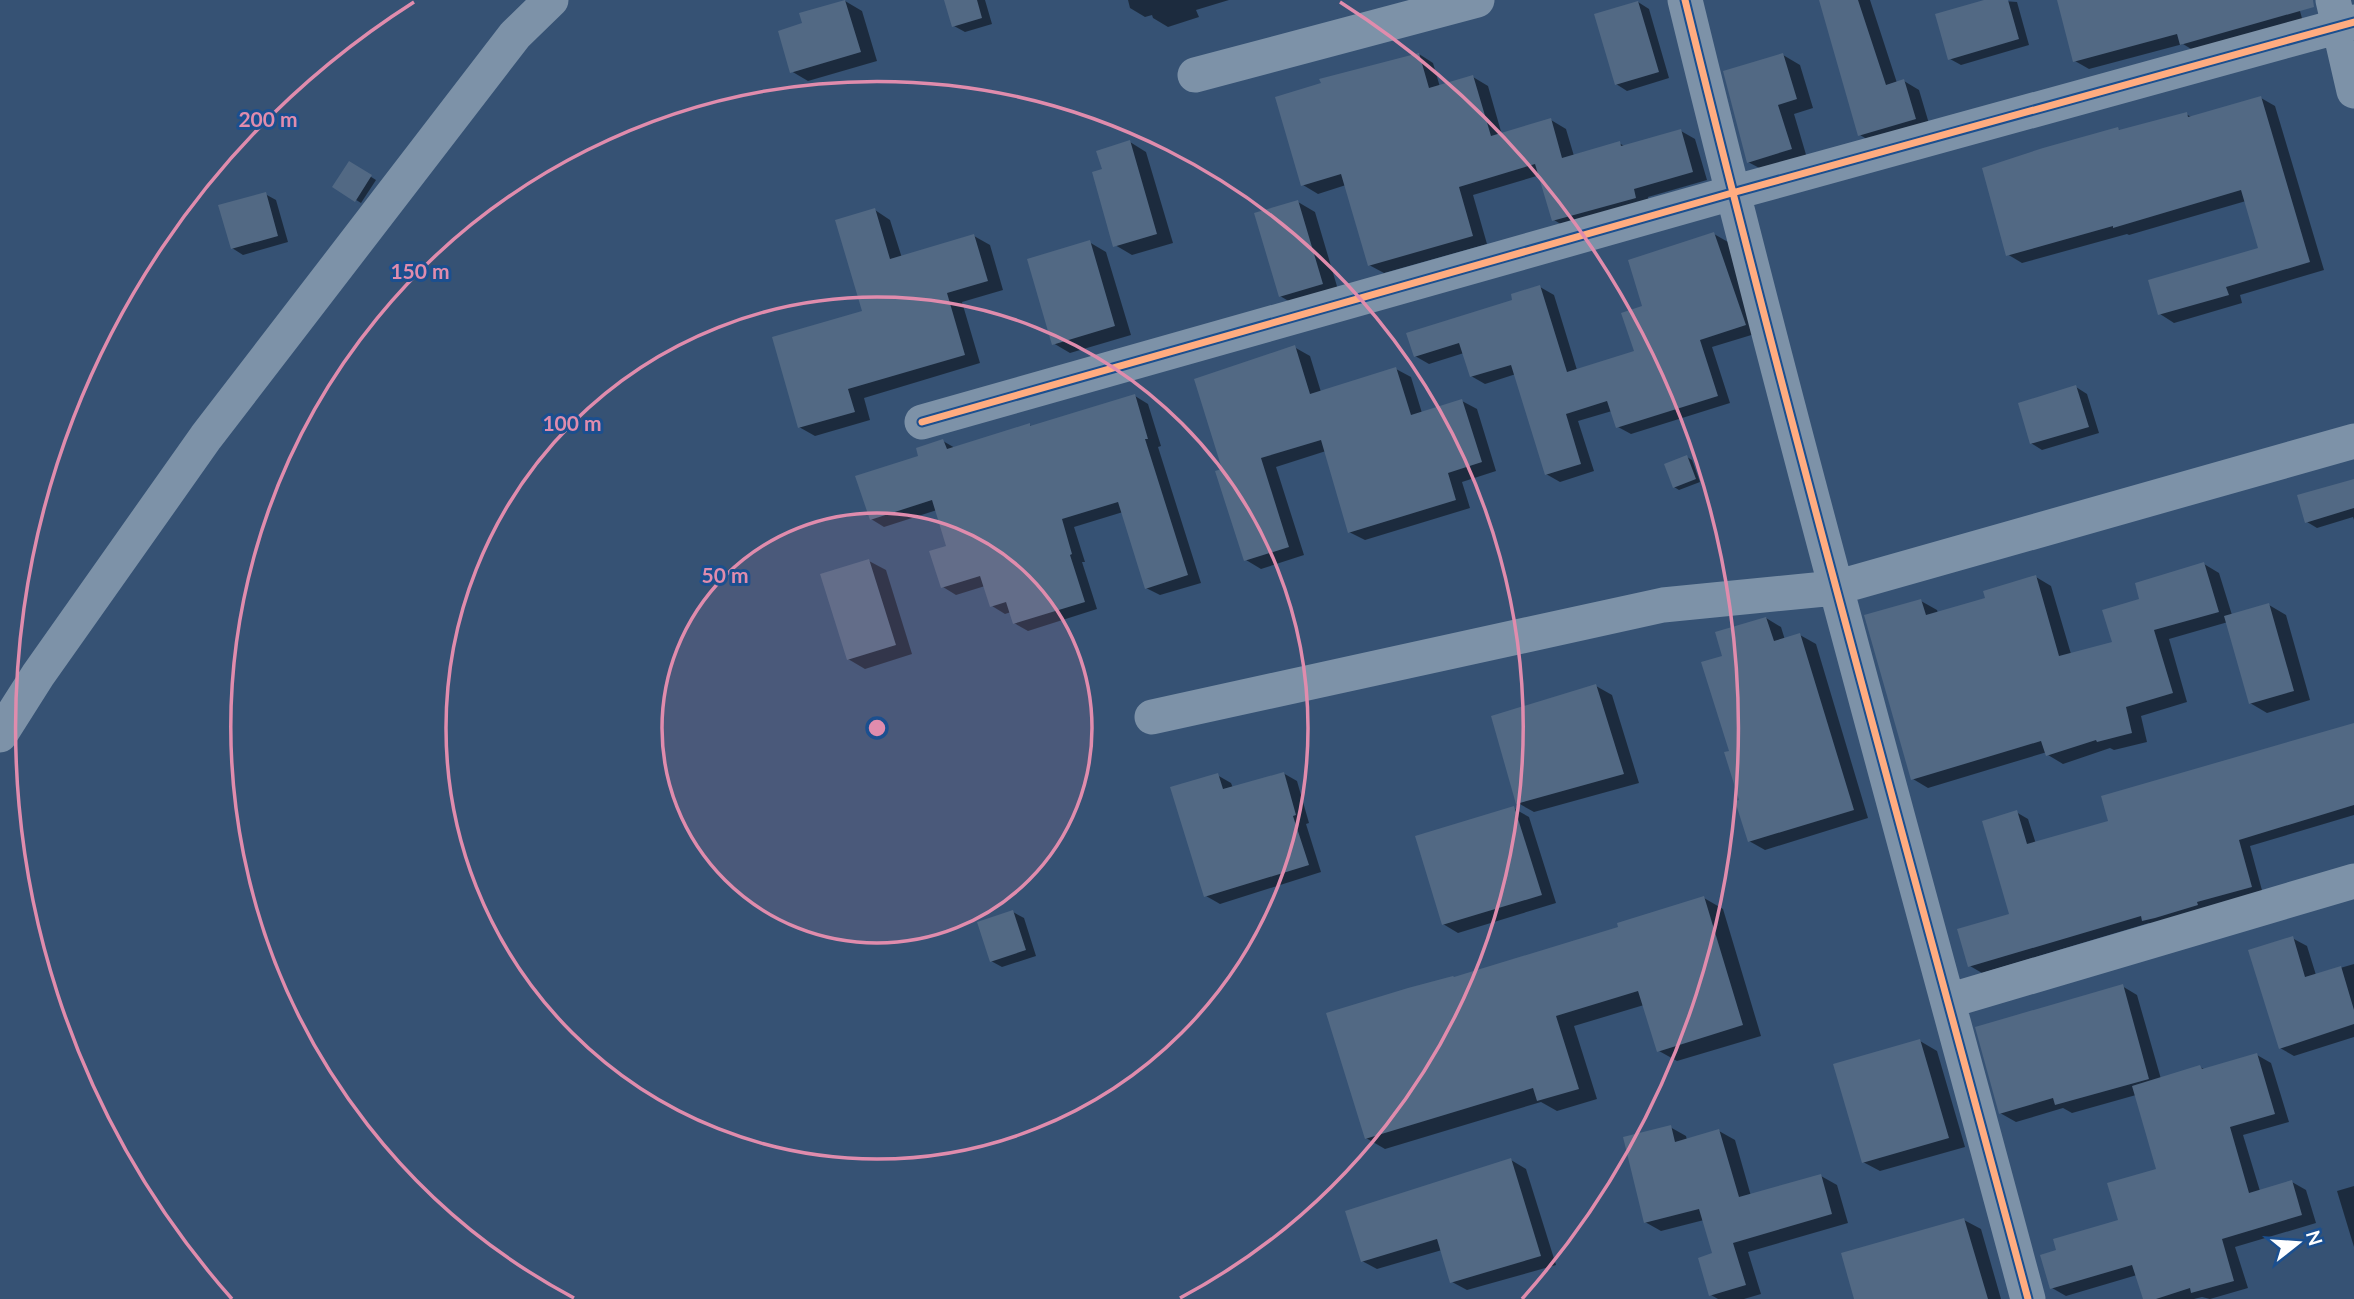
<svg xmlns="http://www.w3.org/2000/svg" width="2354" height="1299" font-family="Lato,sans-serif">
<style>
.shadow{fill:#0007}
.building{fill:#526984}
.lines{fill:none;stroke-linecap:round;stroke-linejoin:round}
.minor{stroke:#7d92a8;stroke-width:35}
.cycleway-casing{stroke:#1b4f8f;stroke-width:11}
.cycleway{stroke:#ffac80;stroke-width:7}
.ring{fill:none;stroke:#e08cad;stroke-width:3.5}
.centre{fill:#e08cad;stroke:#1b4f8f;stroke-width:3.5}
.ring-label{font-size:21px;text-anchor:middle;font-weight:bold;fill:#e08cad;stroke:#1b4f8f;stroke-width:6;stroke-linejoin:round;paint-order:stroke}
</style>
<rect width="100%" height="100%" fill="#365274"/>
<path class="shadow" d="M946 0H985L992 24 965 32 954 26Z
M1128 0H1229L1196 10 1199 17 1168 27 1153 18 1152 15 1145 17 1130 8Z
M1820 0H1870L1897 83 1904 81 1919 90 1930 127 1875 144 1860 135Z
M1990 0 2017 2 2029 45 1961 65 1950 59Z
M2059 0H2297L2303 22 2196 52 2183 44 2089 69 2075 61Z
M845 1 862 11 877 61 808 81 791 71 804 24Z
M1638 2 1649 9 1669 78 1627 91 1616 84Z
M1419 54 1433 63 1440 87 1473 77 1488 86 1502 135 1551 120 1566 129 1574 156 1619 143 1626 147 1681 131 1695 139 1707 180 1648 197 1650 206 1569 229 1554 220 1540 175 1473 195 1487 244 1384 273 1369 265 1346 185 1318 194 1303 185Z
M1783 55 1800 65 1813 108 1794 114 1807 158 1765 171 1748 162Z
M2261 98 2275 106 2324 270 2240 295 2242 303 2174 323 2160 314 2261 250 2246 201 2129 235 2127 234 2022 263 2007 254 2118 129 2121 131 2186 114 2193 118Z
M1130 142 1146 152 1173 243 1132 255 1115 245 1104 171Z
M349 163 376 180 361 203 334 186Z
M265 194 276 200 288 242 243 255 232 248Z
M1298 202 1315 212 1339 293 1297 306 1280 296Z
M875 210 890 220 902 258 974 236 990 245 1003 290 962 302 980 363 864 398 870 420 815 436 799 427 864 312Z
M1714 234 1728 242 1758 333 1712 347 1730 403 1631 434 1618 427 1612 411 1578 421 1594 471 1560 482 1546 474 1516 374 1485 384 1471 376 1464 353 1429 364 1415 356 1540 287 1554 295 1577 370 1636 353 1644 307Z
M1089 242 1106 252 1131 335 1070 353 1053 343Z
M1294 347 1310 356 1321 392 1396 369 1411 377 1422 413 1462 401 1477 409 1496 471 1462 482 1470 508 1365 540 1349 532 1326 451 1276 467 1304 555 1261 569 1246 560 1225 470Z
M2076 387 2087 394 2099 433 2042 450 2031 443Z
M1135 396 1148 404 1161 446 1158 447 1201 583 1160 595 1146 588 1123 512 1074 527 1085 562H1082L1097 609 1028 631 1014 623 1011 612 1005 614 992 606 985 586 956 595 943 587 948 547 937 510 884 527 871 519 920 457 943 441 955 448 1029 425 1033 427Z
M1687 457 1692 460 1700 482 1679 490 1674 487Z
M2354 480V520L2353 517 2317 528 2307 522Z
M869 561 886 570 912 654 865 669 848 659Z
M2204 564 2219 573 2232 615 2269 605 2286 615 2310 700 2267 713 2250 703 2228 622 2169 639 2187 702 2141 716 2147 742 2114 750 2110 748 2063 764 2048 755 2047 752 1928 788 1913 779 1921 601 1937 610 1938 613 1988 599 2036 577 2051 586 2071 654 2114 644 2141 600Z
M1766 618 1781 627 1785 640 1800 635 1816 644 1868 818 1765 850 1749 841 1741 801 1731 752 1725 657Z
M1596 686 1612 695 1639 783 1534 812 1518 803Z
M2354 724V815L2250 846 2263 894 2156 927 2149 923 1982 973 1970 966 2012 915 2016 812 2028 819 2036 844 2110 822Z
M1283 773 1297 781 1309 823 1306 824 1321 872 1220 904 1206 896 1217 775 1231 783 1233 788Z
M1513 808 1529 817 1556 903 1458 933 1443 924Z
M1704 898 1723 909 1761 1036 1677 1061 1659 1051 1644 1005 1574 1026 1597 1099 1557 1111 1541 1102 1385 1149 1366 1138 1621 928Z
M1013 912 1024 918 1036 956 1002 967 991 961Z
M2292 938 2307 946 2316 975 2354 964V1037L2294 1056 2280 1048Z
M2122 986 2137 995 2161 1079 2200 1067 2206 1070 2257 1055 2271 1063 2289 1122 2243 1135 2260 1191 2292 1182 2306 1190 2316 1223 2235 1247 2248 1288 2210 1299 2202 1297 2194 1299H2145L2137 1275 2066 1296 2052 1288 2120 1221 2158 1170 2136 1095 2072 1113 2063 1108 2016 1122 2000 1113Z
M1920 1041 1937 1051 1965 1147 1880 1171 1863 1162Z
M1670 1127 1686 1136 1687 1140 1719 1131 1735 1140 1751 1196 1821 1176 1837 1185 1848 1223 1748 1252 1761 1294 1744 1299H1718L1711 1295 1714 1255 1704 1220 1661 1231 1645 1222Z
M1511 1160 1526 1169 1556 1265 1467 1290 1452 1282 1442 1250 1377 1269 1362 1261Z
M2354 1186V1247L2337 1191Z
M1964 1220 1981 1229 2001 1299H1856Z"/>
<path class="building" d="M845 0 861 52 790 73 778 31 802 23 799 13Z
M944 0H977L982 18 952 27Z
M1819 0H1858L1886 85 1904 79 1916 119 1858 136Z
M1984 0H2008L2019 39 1948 60 1935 14Z
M2057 0H2313L2314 7 2180 45 2177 34 2073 62Z
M1638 1 1659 72 1615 85 1594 14Z
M1419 53 1429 88 1473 75 1491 136 1551 118 1562 158 1620 141 1621 146 1681 129 1693 172 1634 189 1636 198 1552 221 1535 164 1459 187 1473 236 1368 266 1341 174 1301 186 1275 97 1321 83 1319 79Z
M1783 53 1797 99 1778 105 1792 149 1747 163 1723 71Z
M2261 96 2310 262 2226 287 2229 295 2158 315 2148 280 2258 248 2241 190 2113 228V226L2006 256 1982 168 2043 148 2118 127 2119 130 2187 112 2188 117Z
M1130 140 1157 234 1113 247 1092 172 1102 169 1096 151Z
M349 161 372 175 355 202 332 187Z
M266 192 278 236 231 249 218 205Z
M1298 200 1323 284 1279 297 1254 213Z
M875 208 890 259 974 234 988 281 947 293 965 355 848 389 855 412 798 428 772 337 862 311 835 220Z
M1714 232 1746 325 1700 340 1718 396 1616 428 1607 401 1566 414 1581 464 1545 475 1511 365 1470 377 1459 343 1414 357 1406 333 1512 300 1511 294 1540 285 1567 372 1634 351 1621 313 1642 306 1628 260Z
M1090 240 1115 326 1052 345 1027 259Z
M1295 345 1310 394 1396 367 1411 415 1462 399 1482 462 1448 473 1456 500 1348 533 1321 440 1261 458 1289 547 1244 561 1215 471 1222 469 1194 379Z
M2076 385 2089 427 2030 444 2018 403Z
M1135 394 1148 439H1145L1188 575 1145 589 1118 502 1062 519 1072 554 1070 555 1085 602 1013 624 1006 602 990 607 980 576 941 588 929 551 946 546 932 500 870 520 855 476 918 456 916 448 943 439 947 449 1030 423V426Z
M1687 455 1696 479 1673 488 1664 464Z
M2354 479V508L2305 523 2297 495Z
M869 559 896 645 847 660 820 574Z
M2204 562 2219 612 2154 630 2173 693 2126 707 2132 733 2097 742 2096 740 2046 756 2041 741 1911 780 1864 615 1921 599 1926 615 1985 598 1983 591 2036 575 2059 656 2112 642 2102 610 2139 599 2135 583Z
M2269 603 2294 691 2249 704 2224 616Z
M1766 617 1774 641 1800 633 1854 810 1748 842 1735 801 1739 800 1724 752 1729 751 1701 662 1722 656 1715 632Z
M1596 684 1624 774 1516 804 1491 716Z
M2354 723V805L2239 840 2252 887 2197 902 2198 905 2155 918 2142 921 2141 916 1968 967 1957 929 2009 914 1982 821 2017 810 2027 844 2108 821 2101 796Z
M1284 772 1296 815 1293 816 1309 865 1204 897 1170 787 1218 773 1223 789Z
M1514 806 1542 895 1442 925 1415 836Z
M1704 896 1743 1025 1657 1052 1638 991 1556 1016 1579 1089 1537 1101 1533 1088 1365 1139 1326 1013 1408 988 1453 976 1454 977 1618 927 1617 923Z
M1013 910 1026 950 990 962 977 922Z
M2293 936 2305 977 2341 966 2354 1010V1024L2279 1049 2248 950Z
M2123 984 2149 1079 2055 1105 2053 1098 1999 1114 1975 1027Z
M1920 1039 1949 1138 1862 1163 1833 1064Z
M2257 1053 2275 1114 2230 1127 2249 1193 2292 1180 2302 1215 2222 1239 2234 1281 2191 1293 2190 1288 2156 1299H2143L2132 1265 2050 1289 2040 1255 2056 1250 2053 1239 2118 1220 2107 1183 2156 1169 2132 1086 2200 1065 2202 1069Z
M1671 1125 1675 1142 1719 1129 1739 1197 1821 1174 1832 1214 1733 1243 1746 1285 1709 1296 1698 1258 1712 1253 1699 1209 1644 1223 1623 1137Z
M1511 1158 1541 1256 1450 1283 1437 1239 1361 1262 1345 1211Z
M1964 1218 1988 1299H1854L1841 1253Z"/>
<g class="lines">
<path class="minor" d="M1685 0C1791 435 1912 866 2028 1299
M2333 0 2354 91
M1195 75 1477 0
M922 422 1732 193 2354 22
M1152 717 1663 605 1835 588 2354 441
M0 735 38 675 206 437 515 35 551 0
M1948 1001 2354 881"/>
<g class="cycleway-casing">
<path id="cycleway" d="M1685 0C1791 435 1912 866 2028 1299
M922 422 1732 193 2354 22"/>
</g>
<use href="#cycleway" class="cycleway"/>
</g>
<circle cx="877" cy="728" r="215" fill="#e08cad" fill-opacity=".12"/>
<g class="ring">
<circle cx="877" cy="728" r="215"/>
<circle cx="877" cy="728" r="431"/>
<path d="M574 1298A646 646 0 1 1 1180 1298"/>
<path d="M232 1299A861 861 0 0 1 414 2M1340 2A861 861 0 0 1 1522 1299"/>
</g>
<circle cx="877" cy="728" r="10" class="centre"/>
<g class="ring-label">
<text x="268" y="127">200 m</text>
<text x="420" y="279">150 m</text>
<text x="572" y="431">100 m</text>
<text x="725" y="583">50 m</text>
</g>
<g transform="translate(2298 1243) rotate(73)" stroke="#1b4f8f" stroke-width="5" paint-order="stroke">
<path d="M0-5L12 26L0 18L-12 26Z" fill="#ffffff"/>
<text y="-10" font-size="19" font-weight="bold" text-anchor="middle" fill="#ffffff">N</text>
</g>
</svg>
